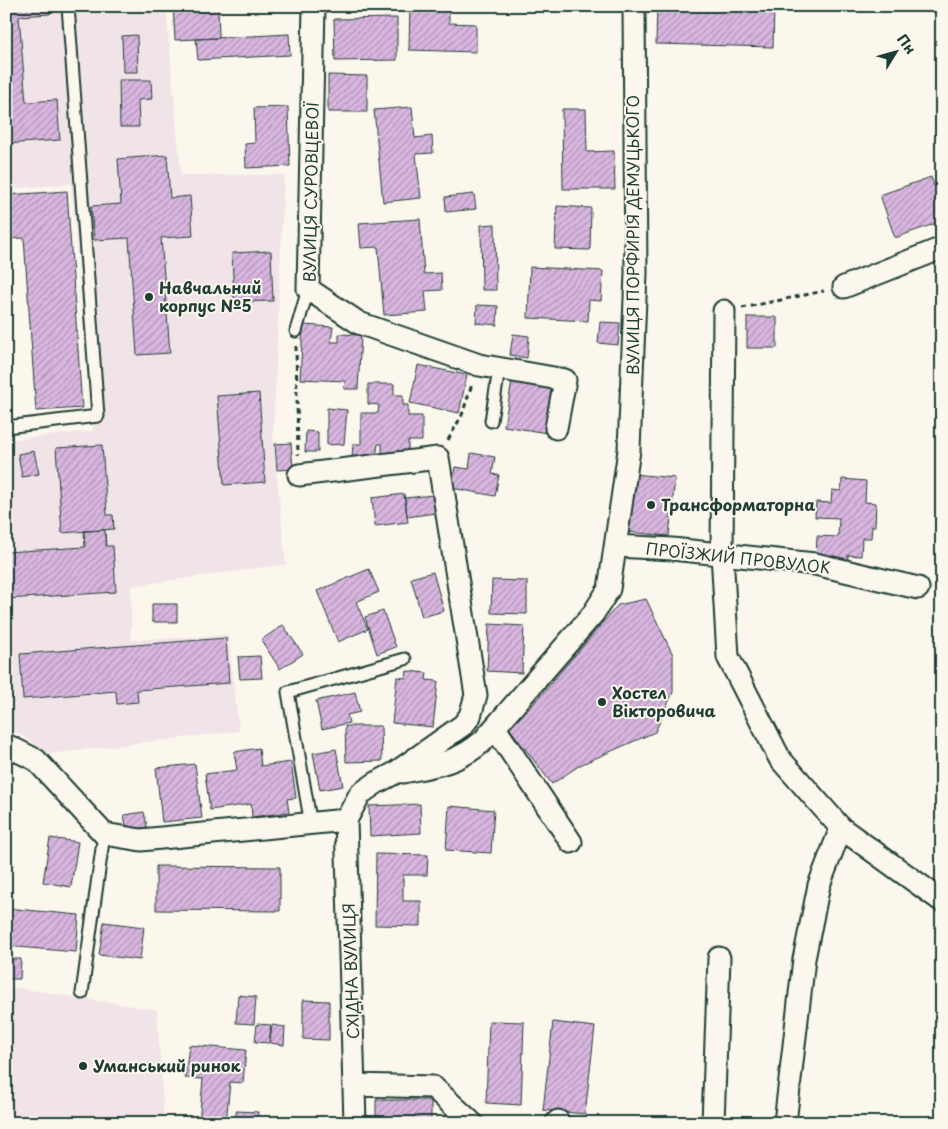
<svg xmlns="http://www.w3.org/2000/svg" width="948" height="1129" font-family="'Playpen Sans',sans-serif">
<style>
.built{fill:#f1e4e8}
.building{fill:url(#building-hatch);stroke:#1f3d34}
.lines{fill:none;stroke-linecap:round;stroke-linejoin:round}
.lane-casing{stroke:#1f3d34;stroke-width:15}
.street-casing{stroke:#1f3d34;stroke-width:25}
.path{stroke:#1f3d34;stroke-width:3;stroke-dasharray:5 4;stroke-linecap:butt}
.lane{stroke:#fbf7ec;stroke-width:11}
.street{stroke:#fbf7ec;stroke-width:21}
.poi-dot{fill:#1f3d34;stroke:#fbf7ec;stroke-width:2}
.labels{text-anchor:middle;stroke-width:4;stroke-linejoin:round;paint-order:stroke}
.street-label{font-size:16px;fill:#1f3d34;stroke:#fbf7ec}
.poi-label{font-size:16px;font-weight:bold;fill:#1f3d34;stroke:#fbf7ec;text-anchor:start}
</style>
<defs>
<pattern id="building-hatch" width="6" height="6" patternUnits="userSpaceOnUse" patternTransform="scale(1.25)"><rect width="6" height="6" fill="#d9b6e0"/><path d="M-1 1l2-2M0 6l6-6M5 7l2-2" fill="none" stroke="#af95b6"/></pattern>
</defs>
<rect width="100%" height="100%" fill="#fbf7ec"/>
<filter id="ink" filterUnits="userSpaceOnUse"><feTurbulence type="fractalNoise" baseFrequency=".02" numOctaves="2"/><feDisplacementMap in="SourceGraphic" scale="10" xChannelSelector="R" yChannelSelector="G"/><feConvolveMatrix kernelMatrix="1 2 1 2 8 2 1 2 1" color-interpolation-filters="sRGB"/></filter>
<g filter="url(#ink)">
<path class="built" d="M6 6H166L181 175H284L273 439 286 564 131 586V640L228 635 239 731 50 754 6 726V440L93 431 71 184 6 189Z
M6 986 157 1010 164 1123H6Z"/>
<path class="building" d="M6 6H49L50 14 19 16 26 102 57 100 60 140 6 144Z
M173 6H218L219 38 175 40Z
M410 6H449V23L476 24V52L409 50Z
M657 6H774L773 47 656 44Z
M397 18V60L335 61 334 19Z
M289 34 290 55 198 60 196 39Z
M137 35 138 72H123L122 36Z
M328 75 367 76V112H328Z
M119 80H151L152 99 138 100 139 127H120Z
M288 107 290 166 246 168 245 144 255 143 254 108Z
M412 107 415 138 432 136 433 153 416 154 421 198 383 202 374 110Z
M562 109H586L587 152 614 151 615 189H563Z
M167 155 170 198 190 196 193 236 161 238 170 353 137 355 129 238 94 240 91 206 121 204 118 159Z
M931 177 942 206V221L895 238 880 195Z
M67 191 82 408 36 411 24 238 6 239V195Z
M474 194 476 209 446 212 445 197Z
M557 206 591 208 590 250 555 249Z
M420 219 424 274 441 273 442 290 425 291 427 312 384 315 378 247 361 248 359 223Z
M495 224 496 290H482L481 225Z
M271 251 273 301 234 302 232 253Z
M530 267 603 271 601 301 589 300 588 321 528 318Z
M477 305 498 306 497 325 476 323Z
M747 317H777V348H747Z
M600 322 620 323 618 345 598 343Z
M303 325 333 327 331 342H339V334L361 335 358 389H344L345 381 300 379Z
M513 334 529 336 527 358 510 355Z
M418 365 467 375 459 413 410 403Z
M513 376 556 383 547 433 504 426Z
M368 384H394V395H403V405H408V416H422V441H408V455H382V444H378L376 458 352 460 353 444H361V413H378L379 405 368 404Z
M259 393 265 482 224 485 217 396Z
M327 408 347 410 344 444 327 445Z
M306 431 318 432V452H305Z
M291 443 293 469 277 470 275 444Z
M102 445 107 515H113L114 529 62 533 56 448Z
M34 451 39 474 22 477 18 454Z
M471 453 495 457 492 474 499 475 495 496 452 488 455 467 469 469Z
M633 474 675 478 669 536 628 532Z
M842 479 866 481 865 502 876 503 875 526H872L871 538H862L861 556 848 555V560L816 558 817 536 838 537 839 518 815 517 816 502 831 503 832 490 841 491Z
M404 494 408 522 375 526 372 498Z
M433 495 435 513 407 517 405 498Z
M105 530 106 546H113L116 592 6 599V552L85 547 84 531Z
M369 569 379 592 356 602 368 629 338 642 317 591Z
M433 572 444 611 422 617 411 578Z
M492 580 527 581V614L491 613Z
M646 599 673 655V692L655 732 580 765 552 784 509 728 527 711 618 605Z
M152 604H177V622H152Z
M383 611 396 647 377 654 365 617Z
M489 624 524 626 522 673 487 671Z
M283 625 303 654 280 669 261 640Z
M226 638 229 683 137 690 138 702 117 704 116 691 23 699 20 654Z
M260 656 262 678 240 679 238 657Z
M407 671 427 673 426 680 438 681 433 727 392 723 397 677 406 678Z
M355 692 360 712 347 715 349 723 322 729 316 701Z
M345 726H381L382 761 346 762Z
M259 748 261 766 291 762 296 798 287 799 289 812 252 817 251 804 210 810 205 774 237 770 234 752Z
M336 749 343 786 320 790 313 753Z
M195 764 202 818 162 822 156 768Z
M420 804 421 833 370 836 369 806Z
M449 806 494 810 491 853 446 850Z
M144 812 147 827 127 831 124 815Z
M50 838 78 842 71 887 43 882Z
M376 854 428 855 427 875H403V901H421V926L375 925Z
M156 866 280 867V911L156 910Z
M6 908 79 915 76 952 6 946Z
M104 922 144 927 140 960 99 955Z
M6 955 8 959H21L20 979H6Z
M238 995 256 997 254 1024 236 1023Z
M303 1000 329 1001V1040L303 1039Z
M489 1021 524 1022 521 1105 486 1103Z
M553 1022 595 1027 585 1114 543 1110Z
M257 1024 271 1025 269 1043 255 1042Z
M272 1025 285 1027 284 1045 270 1043Z
M189 1045 246 1050 243 1083 230 1082 226 1123H199L203 1079 185 1078Z
M376 1100H431V1123H376Z
M236 1111 258 1112 257 1123H236Z"/>
<g class="lines">
<g class="lane-casing">
<path id="lane" d="M296 331 308 289
M491 421 499 369
M6 427 98 416 68 6
M311 825 288 692 405 659
M82 993 104 834"/>
</g>
<g class="street-casing">
<path id="street" d="M314 6 308 289 359 323 479 365 565 380 556 428
M844 287 942 248
M724 311 722 553 728 657 780 759 841 828 942 901
M616 546 672 549 815 564 918 588
M495 728 571 842
M6 745 36 760 104 834 141 840 346 820 360 794 376 783 395 773 463 725 470 716 476 695 438 458 299 475
M403 772C434 766 458 763 483 741L593 614 609 589 629 450 636 273 634 6
M346 820 355 1123
M355 1085 433 1087 472 1123
M556 1123 558 1121
M713 1123 719 958
M785 1123 804 959 819 885 841 828"/>
</g>
<path class="path" d="M742 308 824 291
M296 346 298 455
M448 440 462 415 472 384"/>
<use href="#lane" class="lane"/>
<use href="#street" class="street"/>
</g>
</g>
<g class="poi-dot">
<circle cx="149" cy="297" r="5"/>
<circle cx="651" cy="505" r="5"/>
<circle cx="602" cy="702" r="5"/>
<circle cx="83" cy="1066" r="5"/>
</g>
<g class="labels">
<g class="street-label">
<text transform="translate(311 192) rotate(-89)" y="6">ВУЛИЦЯ СУРОВЦЕВОЇ</text>
<text transform="translate(633 235) rotate(-90)" y="6">ВУЛИЦЯ ПОРФИРІЯ ДЕМУЦЬКОГО</text>
<text transform="translate(738 558) rotate(6)" y="6">ПРОЇЗЖИЙ ПРОВУЛОК</text>
<text transform="translate(351 971) rotate(-92)" y="6">СХІДНА ВУЛИЦЯ</text>
</g>
<g class="poi-label">
<text x="159" y="294">Навчальний<tspan x="159" dy="18">корпус №5</tspan></text>
<text x="661" y="511">Трансформаторна</text>
<text x="612" y="699">Хостел<tspan x="612" dy="18">Вікторовича</tspan></text>
<text x="93" y="1072">Уманський ринок</text>
</g>
</g>
<rect width="948" height="1129" fill="none" stroke="#fbf7ec" stroke-width="25"/>
<rect x="12" y="12" width="923" height="1104" fill="none" stroke="#1f3d34" stroke-width="2" filter="url(#ink)"/>
<g transform="translate(896 52) rotate(53)" stroke="#fbf7ec" stroke-width="4" paint-order="stroke">
<path d="M0-4L9 19L0 12L-9 19Z" fill="#1f3d34"/>
<text y="-8" font-size="14" font-weight="bold" text-anchor="middle" fill="#1f3d34">Пн</text>
</g>
</svg>
